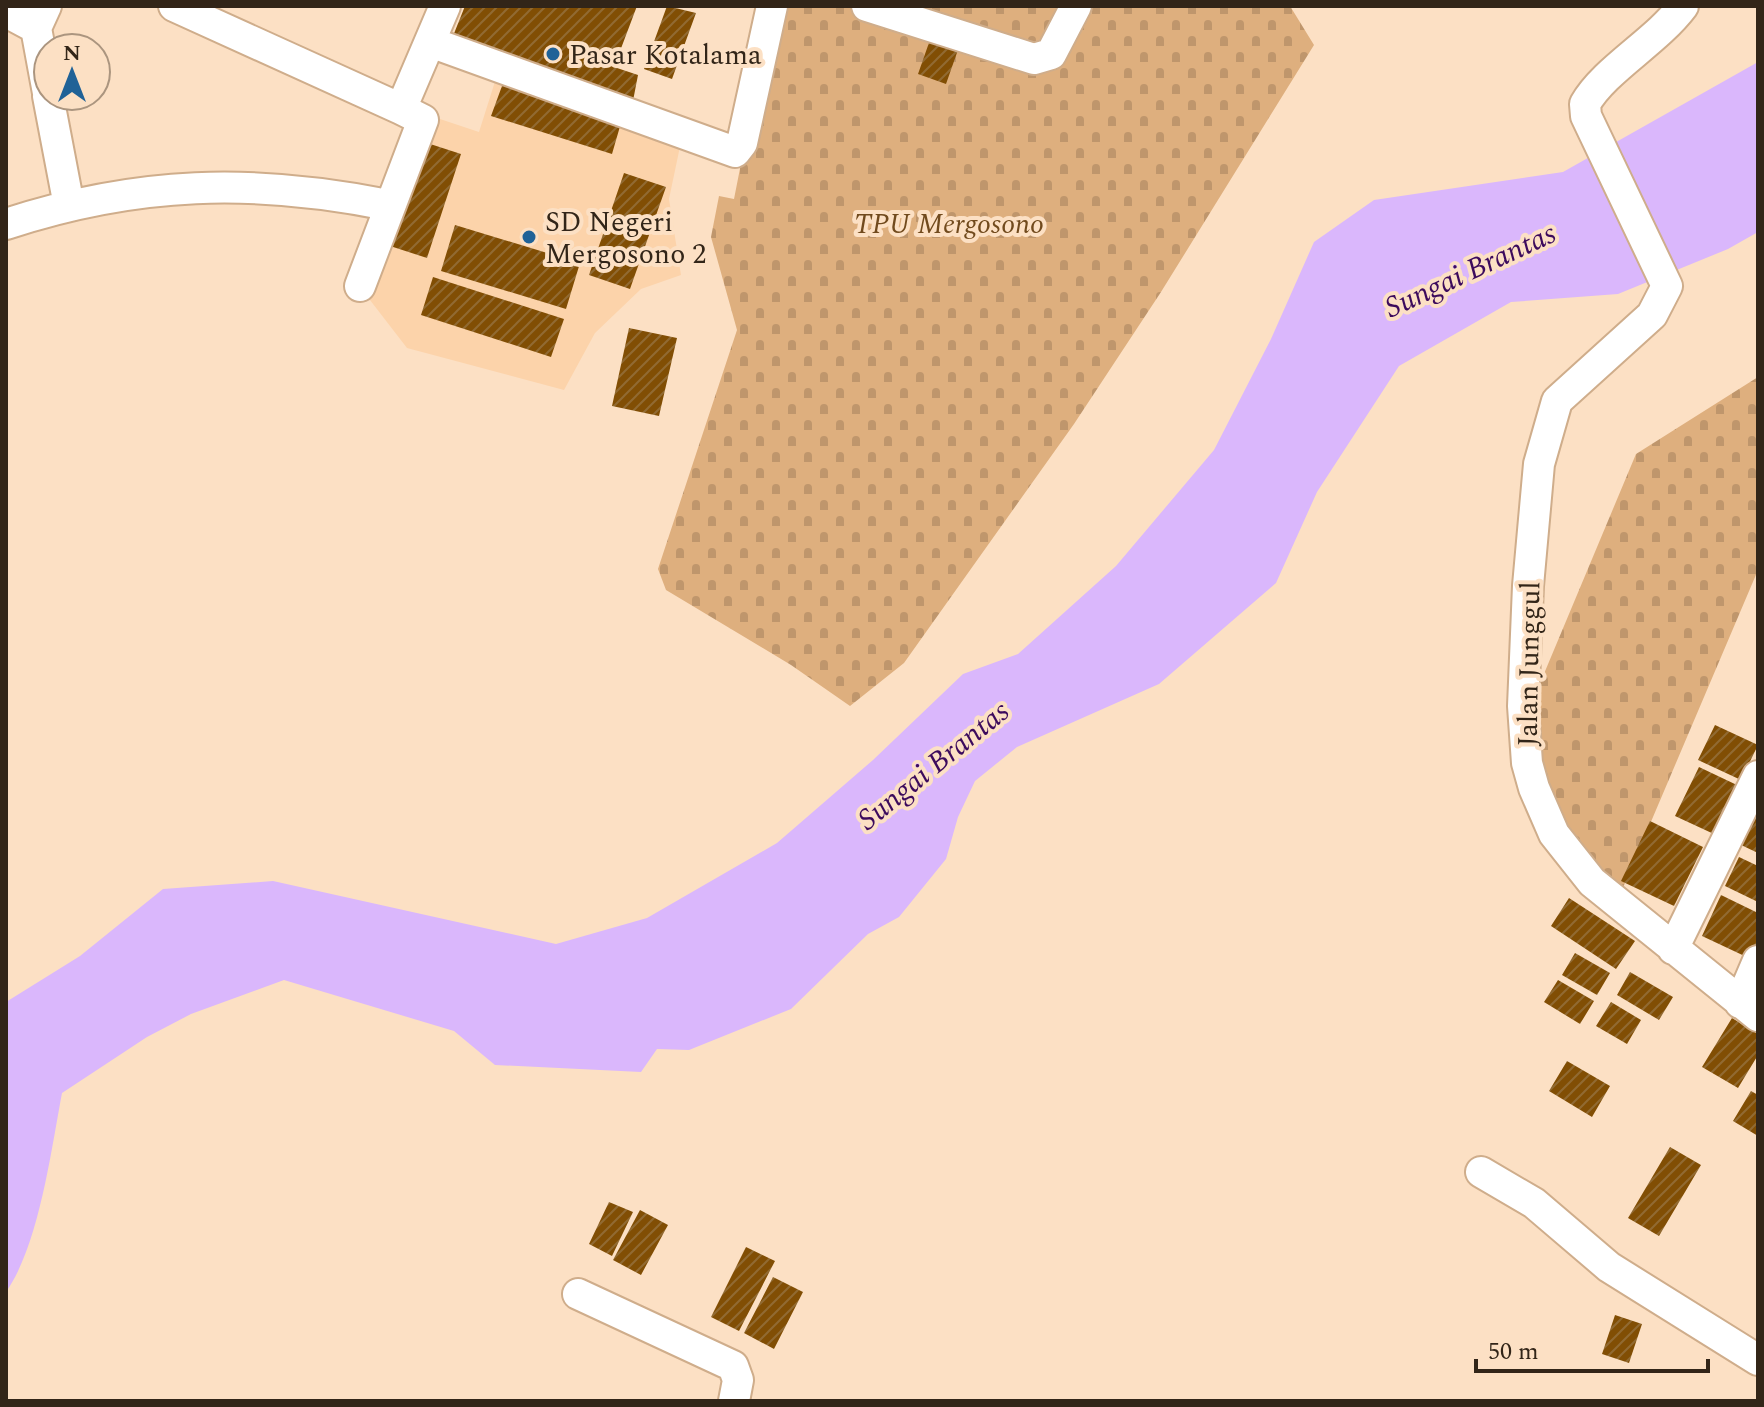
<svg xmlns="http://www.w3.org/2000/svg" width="1764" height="1407" font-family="Spectral,serif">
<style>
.built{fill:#fcd3aa}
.cemetery{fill:url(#cemetery-stones)}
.water{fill:#dab7fc}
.building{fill:url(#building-hatch)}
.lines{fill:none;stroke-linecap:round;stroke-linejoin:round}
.minor-casing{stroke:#cfad8b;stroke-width:34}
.minor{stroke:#fff;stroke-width:30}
.poi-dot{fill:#206297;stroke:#fce0c4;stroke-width:3}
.labels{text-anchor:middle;stroke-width:8;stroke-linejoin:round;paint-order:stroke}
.poi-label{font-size:28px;fill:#322518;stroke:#fce0c4;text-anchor:start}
.park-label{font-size:28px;font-style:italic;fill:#714a1d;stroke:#fce0c4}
.street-label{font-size:28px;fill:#322518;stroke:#fce0c4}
.water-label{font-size:30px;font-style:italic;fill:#3c0a5c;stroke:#fce0c4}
</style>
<defs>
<pattern id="cemetery-stones" width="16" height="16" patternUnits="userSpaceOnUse" patternTransform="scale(2)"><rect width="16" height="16" fill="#deaf7e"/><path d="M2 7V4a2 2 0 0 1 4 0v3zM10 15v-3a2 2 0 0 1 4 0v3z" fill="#bf966c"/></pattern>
<pattern id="building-hatch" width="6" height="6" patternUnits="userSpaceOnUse" patternTransform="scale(2)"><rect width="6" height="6" fill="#814e04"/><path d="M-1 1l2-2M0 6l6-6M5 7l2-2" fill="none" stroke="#916a32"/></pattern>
</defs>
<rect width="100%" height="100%" fill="#fce0c4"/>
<path class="built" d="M498 72 682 137 669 199 681 275 641 289 595 333 564 390 407 348 363 291 431 116 479 132Z"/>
<path class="cemetery" d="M772 6H1290L1314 45 1161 292 1074 424 904 663 850 706 791 665 666 590 658 569 737 330 711 237 719 196 734 199Z
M1758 377V570L1619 897 1577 855 1541 784 1533 700 1636 454Z"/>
<path class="water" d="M1758 62V232L1728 249 1618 294 1511 302 1399 366 1317 492 1276 583 1159 684 1017 747 975 781 958 817 946 859 899 917 868 934 791 1009 689 1050 657 1049 641 1072 495 1065 454 1031 284 980 191 1014 147 1037 62 1093C51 1151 39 1245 6 1292V1002L80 956 163 889 273 881 556 944 647 918 777 843 873 760 963 674 1018 654 1116 566 1214 450 1271 339 1314 242 1374 200 1563 172Z"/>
<path class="building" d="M465 6H637L614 67 638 75 632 106 451 41Z
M667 6 696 13 672 79 644 69Z
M931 37 959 47 946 84 918 74Z
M506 75 623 116 612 154 491 116Z
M421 141 461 154 427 258 387 245Z
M624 173 666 187 630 289 589 275Z
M455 225 580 263 566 309 441 271Z
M433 277 564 319 551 357 421 315Z
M629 328 677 338 659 416 612 406Z
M1715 725 1758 745 1741 780 1698 760Z
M1699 767 1739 786 1716 835 1675 816Z
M1756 810 1758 811V853L1739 844Z
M1650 821 1703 847 1674 906 1621 881Z
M1739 857 1758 866V902L1725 886Z
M1721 895 1758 913V950L1753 960 1702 936Z
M1569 898 1635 941 1616 969 1551 926Z
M1575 953 1610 973 1597 995 1562 975Z
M1630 972 1673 997 1659 1020 1617 995Z
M1558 980 1594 1001 1580 1024 1544 1002Z
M1611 1002 1641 1020 1627 1044 1596 1026Z
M1732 1018 1758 1034V1055L1738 1088 1702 1067Z
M1567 1061 1610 1086 1592 1117 1549 1091Z
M1751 1091 1758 1095V1136L1733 1121Z
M1670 1147 1701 1165 1659 1236 1628 1218Z
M609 1202 633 1212 612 1256 589 1244Z
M640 1210 668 1225 641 1275 613 1260Z
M746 1247 775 1261 739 1331 711 1317Z
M773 1277 803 1292 774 1349 744 1333Z
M1615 1315 1642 1324 1629 1363 1602 1354Z"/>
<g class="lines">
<g class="minor-casing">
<path id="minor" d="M46 6 36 28 48 93
M174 6 401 109
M867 6 1034 59 1051 54 1076 6
M1683 6C1656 42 1604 70 1585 104L1586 116 1667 286 1652 315 1557 401 1539 464 1528 586 1523 706 1527 763 1534 788 1554 834 1592 882 1758 1016
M6 12 36 28
M430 42 735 152 742 143 772 6
M48 96 69 206
M6 224C137 181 253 178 388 205
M360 286 423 120 401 109 445 6
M1673 949 1758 776
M1740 1003 1758 961
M1481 1172 1534 1203 1609 1267 1758 1360
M578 1294 733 1366 738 1380 734 1401"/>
</g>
<use href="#minor" class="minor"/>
</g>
<g class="poi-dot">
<circle cx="553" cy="54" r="8"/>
<circle cx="529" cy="237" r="8"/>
</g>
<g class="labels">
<g class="poi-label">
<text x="569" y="64">Pasar Kotalama</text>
<text x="545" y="231">SD Negeri<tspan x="545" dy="32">Mergosono 2</tspan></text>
</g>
<g class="park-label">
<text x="949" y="233">TPU Mergosono</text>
</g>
<g class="street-label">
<text transform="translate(1528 664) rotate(-89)" y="10">Jalan Junggul</text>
</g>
<g class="water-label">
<text transform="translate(1470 270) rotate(-25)" y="10">Sungai Brantas</text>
<text transform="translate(933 765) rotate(-39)" y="10">Sungai Brantas</text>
</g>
</g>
<rect width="1764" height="1407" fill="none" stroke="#322518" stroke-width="16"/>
<g transform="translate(72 72)"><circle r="38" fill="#fce0c4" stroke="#ab957f" stroke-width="2"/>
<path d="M0-6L14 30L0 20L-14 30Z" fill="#206297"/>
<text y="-12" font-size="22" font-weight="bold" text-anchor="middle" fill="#322518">N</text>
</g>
<path d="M1476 1359v12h232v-12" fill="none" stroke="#322518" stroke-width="4"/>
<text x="1488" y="1359" font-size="24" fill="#322518" stroke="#fce0c4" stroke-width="6" paint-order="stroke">50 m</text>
</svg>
